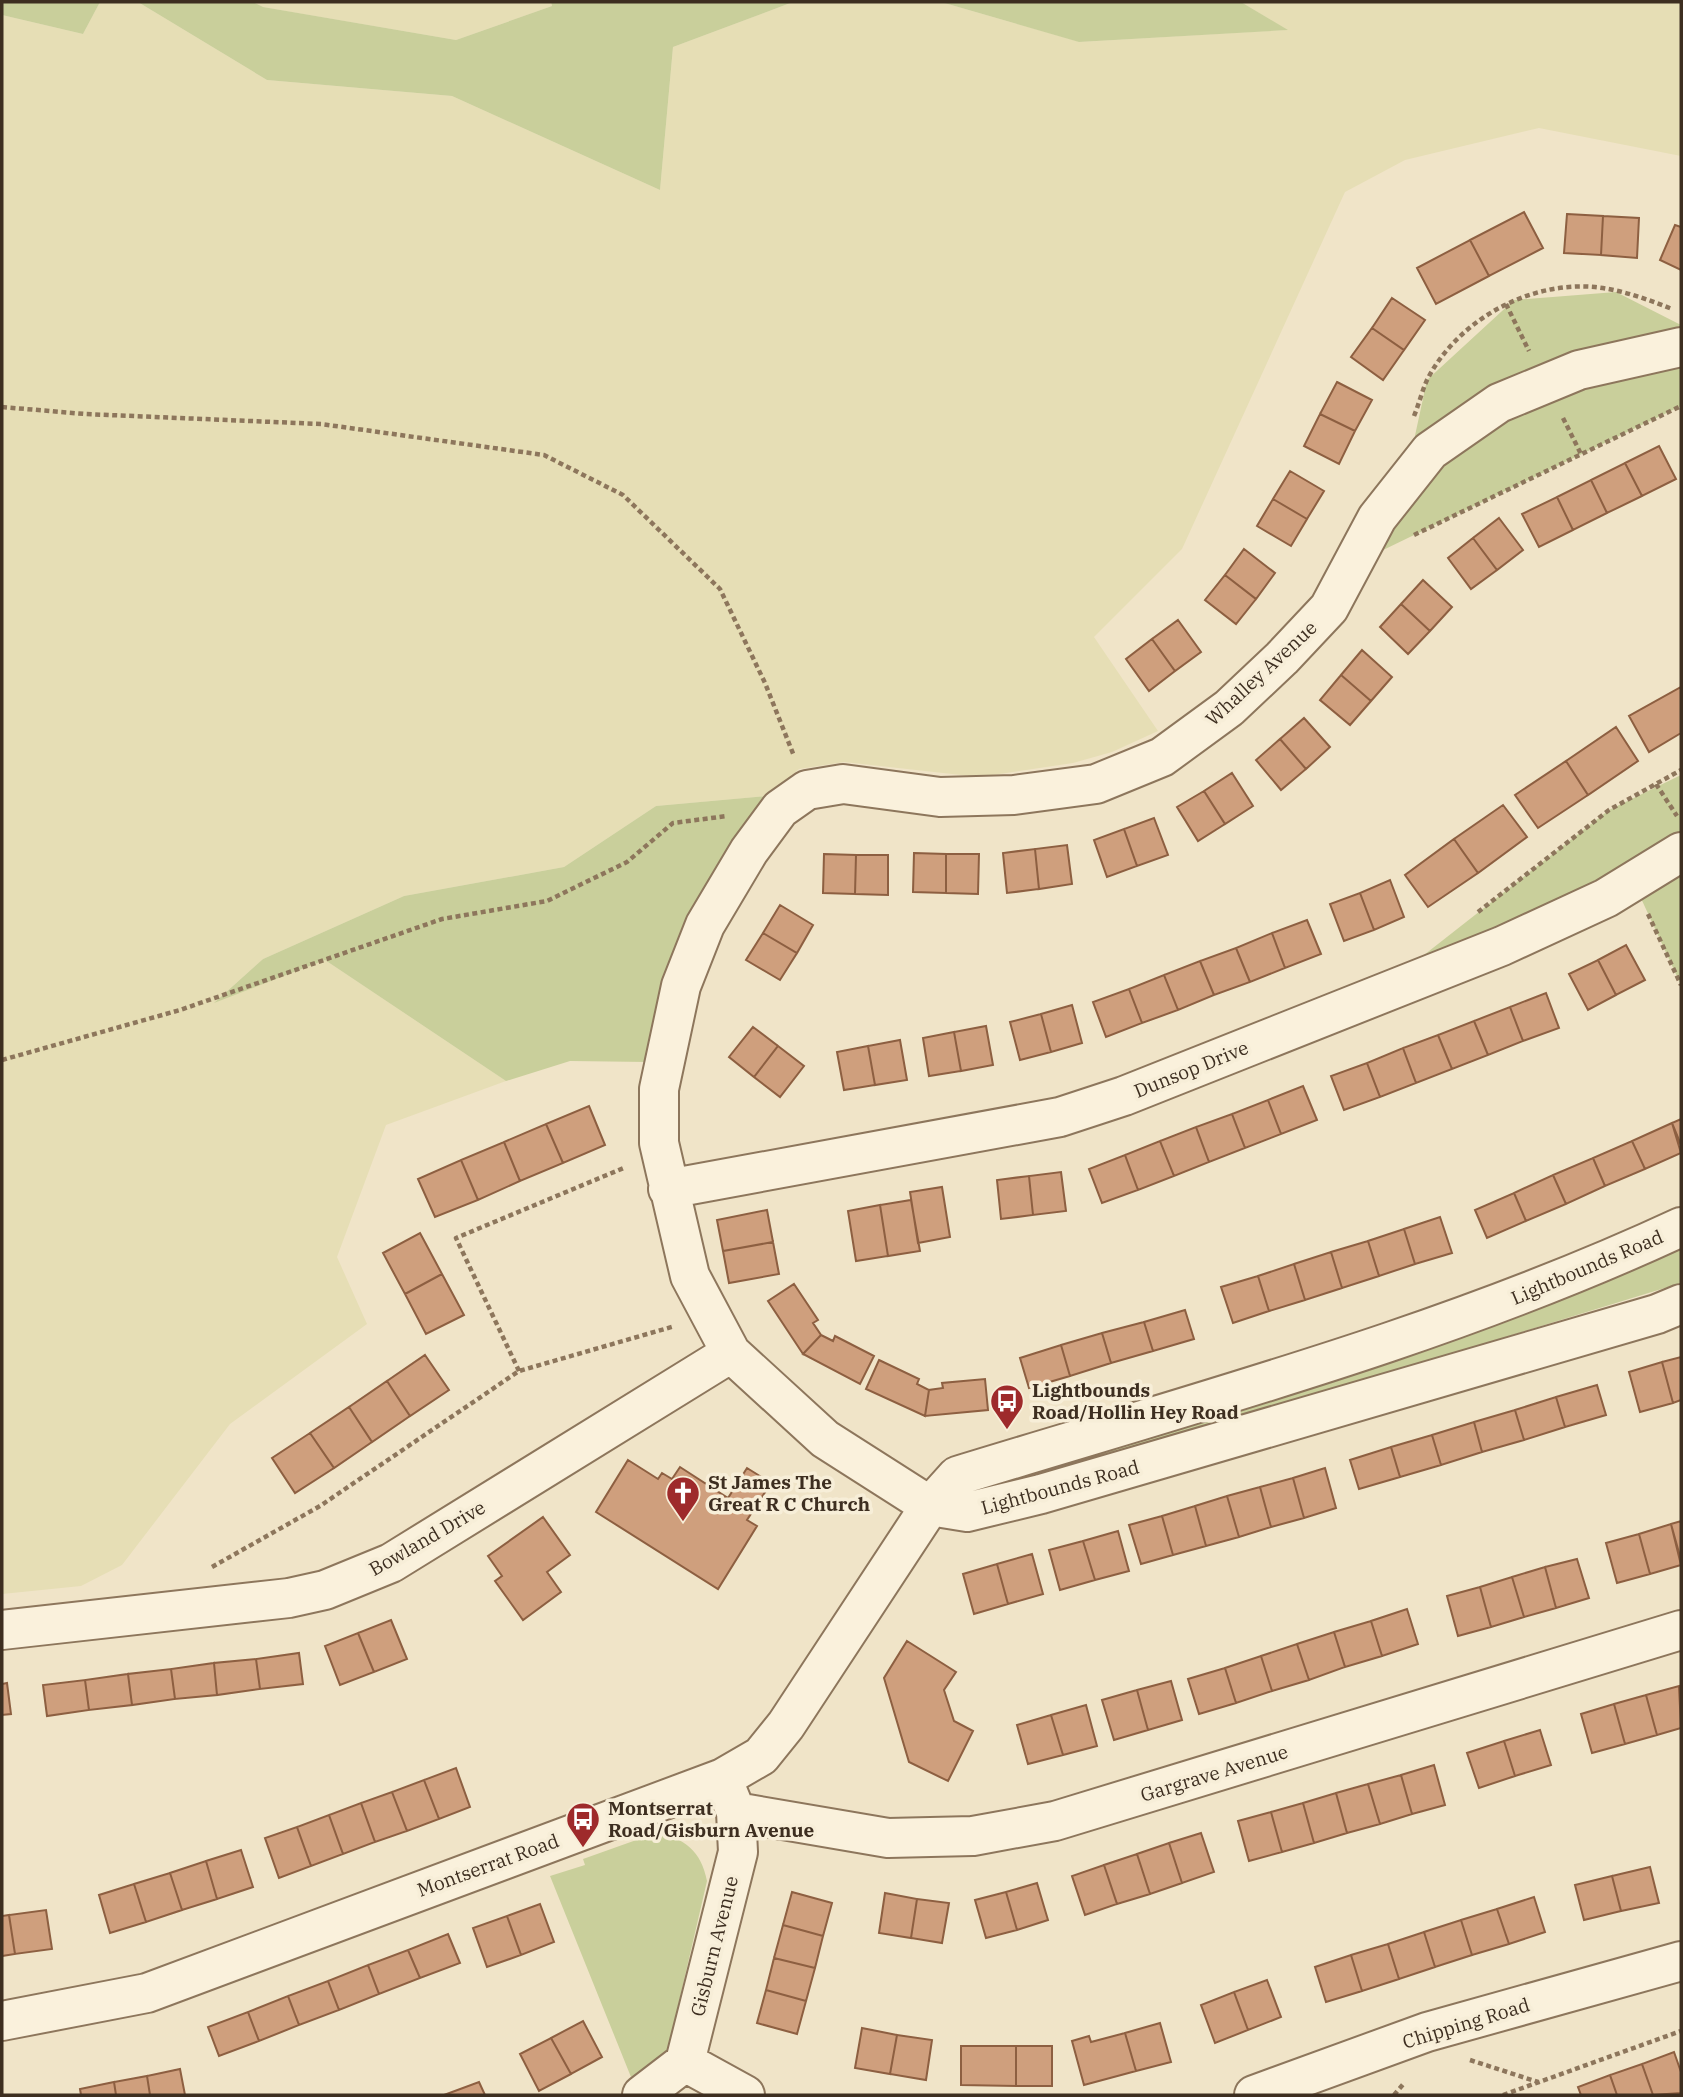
<svg xmlns="http://www.w3.org/2000/svg" width="1683" height="2097" font-family="'IBM Plex Serif',serif">
<style>
.farmland{fill:#e6deb5}
.green{fill:#c9cf9b}
.building{fill:#cf9f7d;stroke:#8d5f41;stroke-width:2}
.lines{fill:none;stroke-linecap:round;stroke-linejoin:round}
.minor-casing{stroke:#8d765c;stroke-width:42}
.path{stroke:#8d765c;stroke-width:4.5;stroke-dasharray:5 3.5;stroke-linecap:butt}
.minor{stroke:#faf1dc;stroke-width:38}
.labels{text-anchor:middle;stroke-width:7;stroke-linejoin:round;paint-order:stroke}
.street-label{font-size:19px;fill:#3d2e20;stroke:#f7eed8}
.poi-label{font-size:19px;font-weight:bold;fill:#3d2e20;stroke:#f7eed8;text-anchor:start}
</style>
<rect width="100%" height="100%" fill="#f0e4c8"/>
<path class="farmland" d="M100 2H138L267 80 452 96 660 190 673 47 793 2H941L1080 42 1287 30 1241 2H1681V156L1539 128 1405 160 1345 192 1182 549 1094 637 1158 731 1112 752 1073 763 979 777 844 762 799 769 768 796 656 806 564 867 404 896 263 959 216 1001 325 960 506 1081 386 1125 337 1257 367 1324 230 1424 122 1565 81 1586 2 1594V15L83 34Z
M253 2H551L552 6 456 40 262 7Z"/>
<path class="green" d="M2 2H100L83 34 2 15Z
M138 2H253L263 7 456 40 552 6 551 2H793L673 47 660 190 452 96 267 80Z
M941 2H1241L1288 30 1079 42Z
M1616 292 1681 325V406L1350 566 1405 482 1427 380 1514 300Z
M1681 775V985L1633 881 1387 984 1609 810Z
M768 796 648 1062 570 1061 506 1081 325 960 214 1003 263 959 404 896 564 867 656 806Z
M1681 1237V1283L1411 1366 1001 1485 1000 1473Z
M656 1833C685 1838 701 1851 707 1881L668 2049 657 2061 631 2077 550 1876 585 1865 583 1859Z"/>
<path class="building" d="M1524 212 1543 248 1489 276 1470 240Z
M1567 214 1603 216 1601 255 1564 253Z
M1603 216 1639 218 1637 258 1601 255Z
M1675 225 1681 227V270L1660 260Z
M1470 240 1489 276 1436 304 1417 268Z
M1392 298 1425 320 1404 350 1372 328Z
M1372 328 1404 350 1383 380 1351 357Z
M1337 382 1372 400 1355 431 1320 414Z
M1320 414 1355 431 1339 464 1304 446Z
M1659 446 1676 479 1642 496 1625 463Z
M1625 463 1642 496 1607 513 1591 480Z
M1290 471 1324 491 1307 519 1273 499Z
M1591 480 1607 513 1573 530 1557 497Z
M1557 497 1573 530 1539 547 1522 514Z
M1273 499 1307 519 1291 546 1257 526Z
M1499 518 1523 550 1497 570 1473 538Z
M1473 538 1497 570 1471 589 1448 558Z
M1244 549 1275 573 1256 599 1225 575Z
M1225 575 1256 599 1236 624 1205 600Z
M1423 580 1452 607 1430 631 1401 604Z
M1401 604 1430 631 1408 654 1380 627Z
M1178 620 1201 652 1175 671 1152 639Z
M1152 639 1175 671 1149 691 1126 659Z
M1362 650 1392 677 1371 701 1341 675Z
M1341 675 1371 701 1350 725 1320 700Z
M1681 687V733L1649 752 1629 716Z
M1304 718 1330 747 1306 769 1280 739Z
M1616 727 1638 761 1588 795 1566 761Z
M1280 739 1306 769 1281 790 1256 760Z
M1566 761 1588 795 1538 828 1515 795Z
M1232 773 1253 806 1225 824 1204 791Z
M1204 791 1225 824 1198 841 1177 807Z
M1503 805 1527 837 1478 873 1454 839Z
M1154 818 1168 855 1137 866 1124 829Z
M1124 829 1137 866 1107 877 1094 840Z
M1454 839 1478 873 1428 907 1405 875Z
M1067 845 1072 884 1039 889 1035 849Z
M1035 849 1039 889 1007 893 1003 853Z
M914 853 946 854V893L913 892Z
M824 854 856 855 855 894 823 893Z
M946 854H979L978 894 946 893Z
M856 855H888V895L855 894Z
M1390 880 1404 917 1374 930 1360 893Z
M1360 893 1374 930 1344 941 1330 904Z
M780 905 813 925 797 953 763 933Z
M1307 920 1321 954 1285 968 1272 933Z
M763 933 797 953 780 980 746 960Z
M1272 933 1285 968 1250 982 1236 948Z
M1626 945 1645 980 1616 995 1598 960Z
M1236 948 1250 982 1214 995 1200 961Z
M1598 960 1616 995 1588 1010 1569 974Z
M1200 961 1214 995 1178 1010 1164 975Z
M1164 975 1178 1010 1142 1023 1129 989Z
M1129 989 1142 1023 1106 1037 1093 1002Z
M1546 993 1559 1028 1523 1041 1510 1007Z
M1072 1005 1082 1043 1051 1052 1041 1014Z
M1510 1007 1523 1041 1488 1055 1474 1021Z
M1041 1014 1051 1052 1020 1060 1010 1022Z
M1474 1021 1488 1055 1452 1069 1438 1035Z
M986 1026 993 1065 961 1071 954 1032Z
M753 1027 778 1046 754 1077 729 1057Z
M954 1032 961 1071 929 1076 923 1038Z
M1438 1035 1452 1069 1416 1083 1403 1048Z
M900 1040 907 1080 875 1085 868 1046Z
M778 1046 804 1066 780 1097 754 1077Z
M868 1046 875 1085 844 1090 837 1052Z
M1403 1048 1416 1083 1380 1097 1367 1063Z
M1367 1063 1380 1097 1344 1110 1331 1076Z
M1303 1086 1317 1120 1281 1134 1268 1100Z
M1268 1100 1281 1134 1245 1148 1232 1114Z
M589 1106 605 1145 563 1163 546 1124Z
M1232 1114 1245 1148 1209 1162 1196 1127Z
M1681 1119V1145L1672 1123Z
M1672 1123 1681 1153 1645 1169 1632 1141Z
M546 1124 563 1163 520 1181 504 1142Z
M1196 1127 1209 1162 1174 1176 1160 1141Z
M1160 1141 1174 1176 1138 1190 1125 1155Z
M1632 1141 1645 1169 1605 1186 1593 1158Z
M504 1142 520 1181 478 1200 461 1160Z
M1125 1155 1138 1190 1102 1203 1089 1169Z
M1593 1158 1605 1186 1566 1204 1553 1175Z
M461 1160 478 1200 435 1217 418 1179Z
M1061 1172 1066 1211 1033 1215 1029 1176Z
M1553 1175 1566 1204 1526 1221 1514 1193Z
M1029 1176 1033 1215 1001 1219 997 1180Z
M942 1187 950 1237 918 1243 910 1192Z
M1514 1193 1526 1221 1487 1238 1475 1210Z
M911 1200 920 1251 888 1256 880 1205Z
M880 1205 888 1256 856 1261 848 1211Z
M767 1210 773 1242 723 1251 717 1220Z
M1440 1217 1452 1253 1415 1264 1404 1229Z
M1404 1229 1415 1264 1379 1276 1368 1241Z
M420 1233 442 1274 405 1294 383 1253Z
M1368 1241 1379 1276 1342 1288 1331 1252Z
M773 1242 779 1274 729 1283 723 1251Z
M1331 1252 1342 1288 1305 1300 1294 1264Z
M1294 1264 1305 1300 1269 1311 1258 1276Z
M442 1274 464 1315 426 1334 405 1294Z
M1258 1276 1269 1311 1233 1323 1221 1287Z
M794 1284 818 1320 813 1323 821 1335 803 1354 768 1301Z
M1185 1310 1194 1339 1153 1351 1144 1322Z
M1144 1322 1153 1351 1111 1363 1102 1333Z
M1102 1333 1111 1363 1070 1376 1061 1345Z
M821 1335 833 1341 835 1336 874 1356 860 1384 803 1354Z
M1061 1345 1070 1376 1029 1388 1020 1358Z
M425 1355 449 1390 410 1416 387 1381Z
M1681 1357V1400L1673 1403 1662 1362Z
M879 1360 919 1379 917 1384 929 1390 925 1416 866 1389Z
M1662 1362 1673 1403 1640 1412 1629 1372Z
M985 1379 988 1410 925 1416 929 1390 943 1388 942 1383Z
M387 1381 410 1416 372 1442 349 1407Z
M1597 1385 1606 1415 1565 1427 1556 1397Z
M1556 1397 1565 1427 1524 1440 1515 1410Z
M349 1407 372 1442 334 1468 310 1433Z
M1515 1410 1524 1440 1482 1452 1474 1422Z
M1474 1422 1482 1452 1441 1465 1432 1435Z
M310 1433 334 1468 295 1493 272 1458Z
M1432 1435 1441 1465 1400 1477 1391 1447Z
M1391 1447 1400 1477 1359 1489 1350 1460Z
M628 1460 658 1479 662 1473 672 1479 680 1467 728 1498 747 1468 771 1483 747 1520 757 1526 718 1589 596 1512Z
M1325 1468 1336 1508 1304 1518 1293 1478Z
M1293 1478 1304 1518 1271 1527 1260 1487Z
M1260 1487 1271 1527 1239 1537 1227 1496Z
M1227 1496 1239 1537 1206 1546 1195 1506Z
M1195 1506 1206 1546 1173 1555 1162 1516Z
M1162 1516 1173 1555 1141 1564 1129 1525Z
M543 1517 570 1555 547 1572 561 1592 523 1620 495 1581 502 1576 488 1556Z
M1681 1521V1560L1671 1524Z
M1671 1524 1681 1565 1650 1574 1639 1534Z
M1118 1531 1129 1571 1095 1580 1083 1541Z
M1639 1534 1650 1574 1617 1583 1606 1543Z
M1083 1541 1095 1580 1060 1590 1049 1550Z
M1032 1554 1043 1594 1008 1604 997 1564Z
M1577 1559 1589 1598 1556 1608 1545 1567Z
M997 1564 1008 1604 974 1614 963 1574Z
M1545 1567 1556 1608 1524 1617 1512 1577Z
M1512 1577 1524 1617 1491 1627 1480 1587Z
M1480 1587 1491 1627 1458 1636 1447 1596Z
M1407 1609 1418 1644 1382 1656 1371 1621Z
M391 1620 407 1659 374 1672 358 1633Z
M1371 1621 1382 1656 1345 1667 1334 1632Z
M1334 1632 1345 1667 1309 1680 1297 1644Z
M358 1633 374 1672 340 1685 325 1646Z
M907 1641 956 1672 944 1690 954 1721 973 1731 948 1781 909 1762 884 1678Z
M1297 1644 1309 1680 1272 1691 1261 1656Z
M299 1653 303 1684 260 1689 256 1659Z
M1261 1656 1272 1691 1236 1703 1225 1668Z
M256 1659 260 1689 217 1695 214 1663Z
M214 1663 217 1695 175 1699 171 1669Z
M1225 1668 1236 1703 1199 1714 1188 1679Z
M171 1669 175 1699 132 1705 128 1674Z
M128 1674 132 1705 89 1710 85 1680Z
M85 1680 89 1710 47 1716 43 1685Z
M1171 1681 1182 1720 1148 1730 1137 1690Z
M7 1683 11 1714 2 1715V1684Z
M1679 1686 1681 1728 1657 1735 1646 1695Z
M1137 1690 1148 1730 1114 1740 1102 1700Z
M1646 1695 1657 1735 1625 1744 1614 1704Z
M1614 1704 1625 1744 1592 1753 1581 1714Z
M1086 1705 1097 1746 1063 1755 1051 1715Z
M1051 1715 1063 1755 1028 1764 1017 1725Z
M1540 1730 1551 1765 1515 1776 1504 1741Z
M1504 1741 1515 1776 1479 1788 1467 1753Z
M1434 1765 1445 1805 1412 1814 1401 1775Z
M456 1768 470 1807 439 1819 424 1780Z
M1401 1775 1412 1814 1380 1824 1368 1784Z
M424 1780 439 1819 407 1831 392 1792Z
M1368 1784 1380 1824 1347 1833 1336 1793Z
M392 1792 407 1831 375 1842 361 1803Z
M1336 1793 1347 1833 1314 1843 1303 1803Z
M361 1803 375 1842 343 1854 329 1815Z
M1303 1803 1314 1843 1282 1852 1271 1812Z
M1271 1812 1282 1852 1249 1861 1238 1821Z
M329 1815 343 1854 311 1866 297 1827Z
M297 1827 311 1866 279 1878 265 1838Z
M1201 1833 1214 1872 1182 1883 1169 1843Z
M1169 1843 1182 1883 1150 1894 1137 1854Z
M241 1850 253 1887 217 1899 206 1861Z
M1137 1854 1150 1894 1117 1904 1104 1865Z
M206 1861 217 1899 182 1910 170 1873Z
M1104 1865 1117 1904 1085 1915 1072 1876Z
M1650 1867 1659 1903 1621 1911 1612 1876Z
M170 1873 182 1910 146 1922 134 1884Z
M1612 1876 1621 1911 1584 1920 1575 1885Z
M1037 1883 1048 1920 1017 1930 1006 1892Z
M134 1884 146 1922 110 1933 99 1895Z
M792 1892 832 1903 823 1936 783 1925Z
M1006 1892 1017 1930 986 1938 975 1900Z
M885 1893 917 1899 911 1938 879 1933Z
M1534 1897 1545 1932 1509 1944 1497 1909Z
M917 1899 949 1903 942 1943 911 1938Z
M540 1904 554 1942 521 1955 507 1916Z
M1497 1909 1509 1944 1472 1955 1461 1920Z
M46 1910 52 1949 15 1954 9 1915Z
M9 1915 15 1954 2 1956V1916Z
M507 1916 521 1955 487 1967 473 1928Z
M1461 1920 1472 1955 1435 1967 1424 1932Z
M783 1925 823 1936 815 1968 774 1958Z
M1424 1932 1435 1967 1399 1979 1388 1944Z
M448 1934 460 1963 420 1978 408 1950Z
M1388 1944 1399 1979 1362 1991 1351 1955Z
M408 1950 420 1978 379 1994 368 1965Z
M1351 1955 1362 1991 1326 2002 1315 1967Z
M774 1958 815 1968 806 2001 766 1990Z
M368 1965 379 1994 339 2010 328 1981Z
M1267 1980 1281 2017 1248 2030 1234 1992Z
M328 1981 339 2010 299 2025 288 1996Z
M766 1990 806 2001 797 2034 757 2023Z
M1234 1992 1248 2030 1215 2043 1201 2005Z
M288 1996 299 2025 259 2041 248 2012Z
M248 2012 259 2041 219 2056 208 2027Z
M583 2021 602 2057 571 2074 551 2038Z
M1160 2023 1171 2062 1136 2071 1125 2033Z
M862 2028 897 2035 890 2074 855 2068Z
M1125 2033 1136 2071 1084 2085 1072 2041 1089 2036 1091 2042Z
M897 2035 932 2040 926 2080 890 2074Z
M551 2038 571 2074 539 2091 520 2054Z
M961 2046H1016V2086L961 2085Z
M1016 2046H1052V2086H1016Z
M1674 2052 1681 2072V2093L1653 2095 1642 2064Z
M1642 2064 1653 2095H1617L1610 2075Z
M180 2069 185 2095H150L147 2076Z
M1610 2075 1617 2095H1581L1578 2087Z
M147 2076 150 2095H116L114 2082Z
M114 2082 116 2095H81L80 2089Z
M479 2082 485 2095H444Z"/>
<g class="lines">
<g class="minor-casing">
<path id="minor" d="M1681 347 1579 370 1499 403 1430 451 1377 518 1329 608 1282 658 1229 708 1162 757 1096 784 1014 795 940 797 843 784 807 790 780 809 749 851 705 925 681 986 659 1089V1143L690 1276 731 1353 825 1439 930 1506 967 1512 1041 1494 1657 1314 1681 1304
M668 1189 1060 1117 1124 1096 1502 946 1606 898 1681 852
M2 1630 289 1598 325 1590 391 1563 731 1353
M736 1812 888 1838 973 1836 1055 1821 1681 1630
M2 2021 147 1993 723 1778 761 1756 786 1725 930 1506 957 1476C1201 1401 1449 1335 1681 1227
M685 2062 745 2095
M642 2095 685 2062 738 1852 736 1812 727 1790
M1254 2095 1427 2032 1681 1961"/>
</g>
<path class="path" d="M1506 304 1529 351
M2 407 85 414 321 424 544 455 623 495 720 589 765 683 794 756
M1414 416C1419 404 1422 391 1427 380 1457 321 1528 281 1595 287 1622 290 1647 299 1672 309
M1563 418 1581 454
M1414 535 1681 406
M1656 784 1677 816
M1478 912 1609 810 1681 770
M1648 914 1681 985
M2 1060 180 1010 442 919 547 901 627 862 673 823 727 816
M519 1371 456 1238 626 1167
M212 1567 320 1506 519 1371 675 1326
M1470 2060 1538 2082
M1394 2095 1405 2082
M1503 2095 1681 2031"/>
<use href="#minor" class="minor"/>
</g>
<defs>
<g id="bus-pin" transform="scale(1.75)"><path d="M0 17L-7.5 6A9.5 9.5 0 1 1 7.5 6Z" fill="#9e2a2b" stroke="#f7eed8"/><path d="M-5-6H5V4H4V6H2V4H-2V6H-4V4H-5ZM-3.5-4V0h7V-4ZM-3.5 1.2v1.5H-2V1.2ZM2 1.2v1.5H3.5V1.2Z" fill="#fff"/></g>
<g id="church-pin" transform="scale(1.75)"><path d="M0 17L-7.5 6A9.5 9.5 0 1 1 7.5 6Z" fill="#9e2a2b" stroke="#f7eed8"/><path d="M-1.2-6h2.4v3.5h3.3v2.4h-3.3V6h-2.4V-.1h-3.3v-2.4h3.3Z" fill="#fff"/></g>
</defs>
<g fill-rule="evenodd">
<use href="#bus-pin" x="1007" y="1401"/>
<use href="#church-pin" x="683" y="1493"/>
<use href="#bus-pin" x="583" y="1819"/>
</g>
<g class="labels">
<g class="street-label">
<text transform="translate(1261 673) rotate(-43)" y="7">Whalley Avenue</text>
<text transform="translate(1191 1069) rotate(-22)" y="7">Dunsop Drive</text>
<text transform="translate(1587 1267) rotate(-23)" y="7">Lightbounds Road</text>
<text transform="translate(1060 1487) rotate(-15)" y="7">Lightbounds Road</text>
<text transform="translate(427 1538) rotate(-30)" y="7">Bowland Drive</text>
<text transform="translate(1214 1773) rotate(-17)" y="7">Gargrave Avenue</text>
<text transform="translate(488 1865) rotate(-20)" y="7">Montserrat Road</text>
<text transform="translate(714 1946) rotate(-76)" y="7">Gisburn Avenue</text>
<text transform="translate(1466 2023) rotate(-17)" y="7">Chipping Road</text>
</g>
<g class="poi-label">
<text x="1032" y="1397">Lightbounds<tspan x="1032" dy="22">Road/Hollin Hey Road</tspan></text>
<text x="708" y="1489">St James The<tspan x="708" dy="22">Great R C Church</tspan></text>
<text x="608" y="1815">Montserrat<tspan x="608" dy="22">Road/Gisburn Avenue</tspan></text>
</g>
</g>
<rect width="1683" height="2097" fill="none" stroke="#3d2e20" stroke-width="7"/>
</svg>
